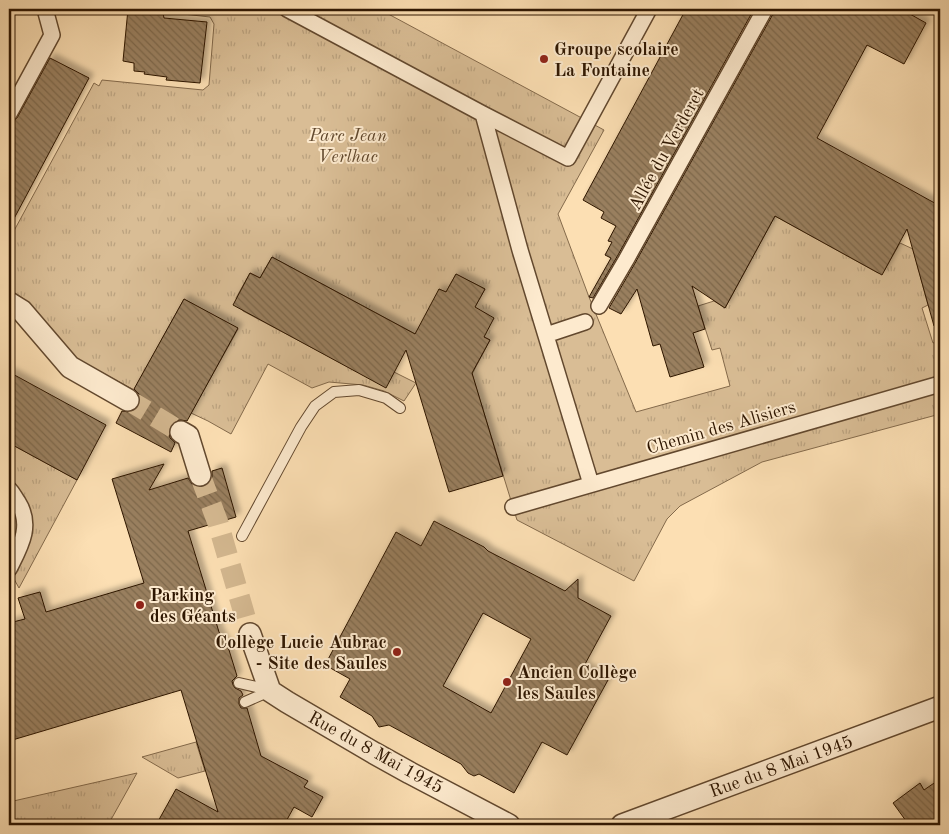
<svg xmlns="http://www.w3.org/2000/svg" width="949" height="834" font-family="'Old Standard TT',serif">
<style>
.grass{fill:url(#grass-tufts);stroke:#846a4b}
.building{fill:url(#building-back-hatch);stroke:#2e1601;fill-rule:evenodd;filter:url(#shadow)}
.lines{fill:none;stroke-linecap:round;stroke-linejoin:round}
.minor-tunnel{stroke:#d3b78f;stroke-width:21;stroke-dasharray:21 11;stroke-linecap:butt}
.service-casing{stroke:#62482e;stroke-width:12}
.pedestrian-casing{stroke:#62482e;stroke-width:18}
.minor-casing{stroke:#62482e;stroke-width:24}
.service{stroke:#fdeace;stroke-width:10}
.pedestrian{stroke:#fdeace;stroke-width:15}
.minor{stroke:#fdeace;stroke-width:21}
.poi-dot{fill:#8f2418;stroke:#fdeace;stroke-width:2}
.labels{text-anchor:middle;stroke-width:4;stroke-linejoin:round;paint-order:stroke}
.poi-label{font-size:18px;font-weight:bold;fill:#2e1601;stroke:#fdeace;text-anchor:start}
.park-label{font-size:18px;font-style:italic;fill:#61482d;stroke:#fdeace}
.street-label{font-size:18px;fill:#2e1601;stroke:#fdeace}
</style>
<defs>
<pattern id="grass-tufts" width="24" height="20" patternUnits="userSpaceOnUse" patternTransform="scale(1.25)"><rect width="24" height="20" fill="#d9bd95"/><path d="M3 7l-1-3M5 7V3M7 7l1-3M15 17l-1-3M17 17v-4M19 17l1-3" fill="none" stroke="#bba27f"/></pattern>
<pattern id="building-back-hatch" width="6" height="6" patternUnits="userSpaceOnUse" patternTransform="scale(1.25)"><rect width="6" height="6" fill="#997f5e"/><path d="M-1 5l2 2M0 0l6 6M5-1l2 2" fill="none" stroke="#7d674b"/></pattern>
<filter id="shadow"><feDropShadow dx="4.5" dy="-4.5" stdDeviation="2.5" flood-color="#0004"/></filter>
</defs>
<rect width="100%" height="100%" fill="#fcdfb3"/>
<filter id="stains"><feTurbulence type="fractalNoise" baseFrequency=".004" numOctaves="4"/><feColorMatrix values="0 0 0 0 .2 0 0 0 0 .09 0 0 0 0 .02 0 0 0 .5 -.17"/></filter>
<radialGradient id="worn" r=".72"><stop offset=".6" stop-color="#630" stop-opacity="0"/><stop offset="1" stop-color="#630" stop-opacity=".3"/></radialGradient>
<path class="grass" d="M174 9H379L604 130 558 214 589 297 636 412 730 386 720 348 712 350 698 306 714 301 725 308 775 216 878 273 884 271 900 243 913 249 928 305 922 308 933 343 940 341V414L762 462 680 506 667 519 634 581 517 520 472 374 490 340 484 337 475 307 485 289 456 274 446 292 439 289 421 337 272 257 260 278 250 273 236 298 243 311 386 387 394 372 416 383 404 401 384 391 363 385 329 382 312 388 268 364 231 434 208 421 191 413 238 329 184 299 134 390 72 356 33 309 24 299 9 289V240L94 83 99 86 102 80 203 90 209 85 214 24 210 17 174 13Z
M9 443 77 480 19 588 9 570Z
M196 742 205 771 178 778 142 757Z
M137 773 108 825H9V802Z"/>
<path class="building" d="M128 9H162L164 18 207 22 200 83 166 80 167 77 144 74 145 72 134 71V63L123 61Z
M686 9H754L618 255 593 298 589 297 611 258 605 255 612 242 608 241 616 226 601 218 604 212 583 200Z
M774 9H901L926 23 904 64 867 45 817 138 940 206V325L934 326 907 229 882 275 775 216 725 308 692 286 705 329 693 333 704 367 670 377 660 344 653 346 637 289 621 314 609 308 634 265 773 14Z
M50 58 89 78 9 228V123L13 122 17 118Z
M272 257 415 334 439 289 446 292 456 274 485 289 475 307 494 318 484 337 490 340 472 373 503 476 449 492 406 350 386 388 233 305 250 273 260 278Z
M184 299 238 328 187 421 181 420 175 421 170 426 169 433 170 438 175 443 171 452 116 423 122 411 129 412 134 411 139 406 140 399 139 394 134 389Z
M9 372 106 425 77 480 9 443Z
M164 464 149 490 188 478 192 484 197 487H203L209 483 212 477V471L222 468 236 517 188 531 219 632 229 650 237 676 232 681 233 685 235 688 241 691 243 695 239 698V704L241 708H247L261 756 308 781 304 787 323 797 312 817 294 807 284 825H156L176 789 218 812 181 690 9 741V623L25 619 18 598 40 592 46 612 144 583 112 479Z
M434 521 484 547 488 551 565 591 578 579V598L611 616 584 666 608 680 567 755 542 742 514 793 479 774 474 776 468 773 461 764 389 725 379 727 372 716 340 697 350 679 325 665 396 532 421 546ZM483 613 531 639 491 713 443 686Z
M940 779V825H909L893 803 920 783 924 790Z"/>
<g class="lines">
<path class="minor-tunnel" d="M128 400 181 432
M200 475 218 523 250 634"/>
<g class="service-casing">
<path id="service" d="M242 536 301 427 315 406 334 392 359 390 386 398 400 408
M239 683 269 690
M245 702 270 691"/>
</g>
<g class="pedestrian-casing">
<path id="pedestrian" d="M287 9 483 114 568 158 649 9
M9 114 52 35 45 9
M483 114 520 250 591 484
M599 306 626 260 765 9
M546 335 585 322
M9 489C13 493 15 498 18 502 33 526 20 547 9 569
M513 507 940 384"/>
</g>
<g class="minor-casing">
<path id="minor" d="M9 303 22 311 70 367 128 400
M181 432 188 436 200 475
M250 634 270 691 287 702 374 753 410 773 509 825
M622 825 940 707"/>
</g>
<use href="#service" class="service"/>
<use href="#pedestrian" class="pedestrian"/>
<use href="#minor" class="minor"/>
</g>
<g class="poi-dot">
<circle cx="544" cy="59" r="5"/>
<circle cx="140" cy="605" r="5"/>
<circle cx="397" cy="652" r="5"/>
<circle cx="507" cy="682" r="5"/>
</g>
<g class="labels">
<g class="poi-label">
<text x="554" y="55">Groupe scolaire<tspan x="554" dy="21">La Fontaine</tspan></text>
<text x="150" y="601">Parking<tspan x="150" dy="21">des Géants</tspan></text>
<text x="387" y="648" text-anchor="end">Collège Lucie Aubrac<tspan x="387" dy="21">- Site des Saules</tspan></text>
<text x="517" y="678">Ancien Collège<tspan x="517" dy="21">les Saules</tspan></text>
</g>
<g class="park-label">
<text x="348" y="141">Parc Jean<tspan x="348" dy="21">Verlhac</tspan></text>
</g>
<g class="street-label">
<text transform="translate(666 149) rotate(-61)" y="6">Allée du Verderet</text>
<text transform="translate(721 427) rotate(-16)" y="6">Chemin des Alisiers</text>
<text transform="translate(376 752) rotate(29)" y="6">Rue du 8 Mai 1945</text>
<text transform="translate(781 766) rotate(-20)" y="6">Rue du 8 Mai 1945</text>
</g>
</g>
<rect width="949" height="834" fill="none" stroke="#fcdfb3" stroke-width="30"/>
<rect x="10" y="10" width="929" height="814" fill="none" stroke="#2e1601" stroke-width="2.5"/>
<rect x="15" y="15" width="919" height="804" fill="none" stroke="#2e1601"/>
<rect width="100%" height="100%" filter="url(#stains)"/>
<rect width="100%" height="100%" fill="url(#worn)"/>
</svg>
